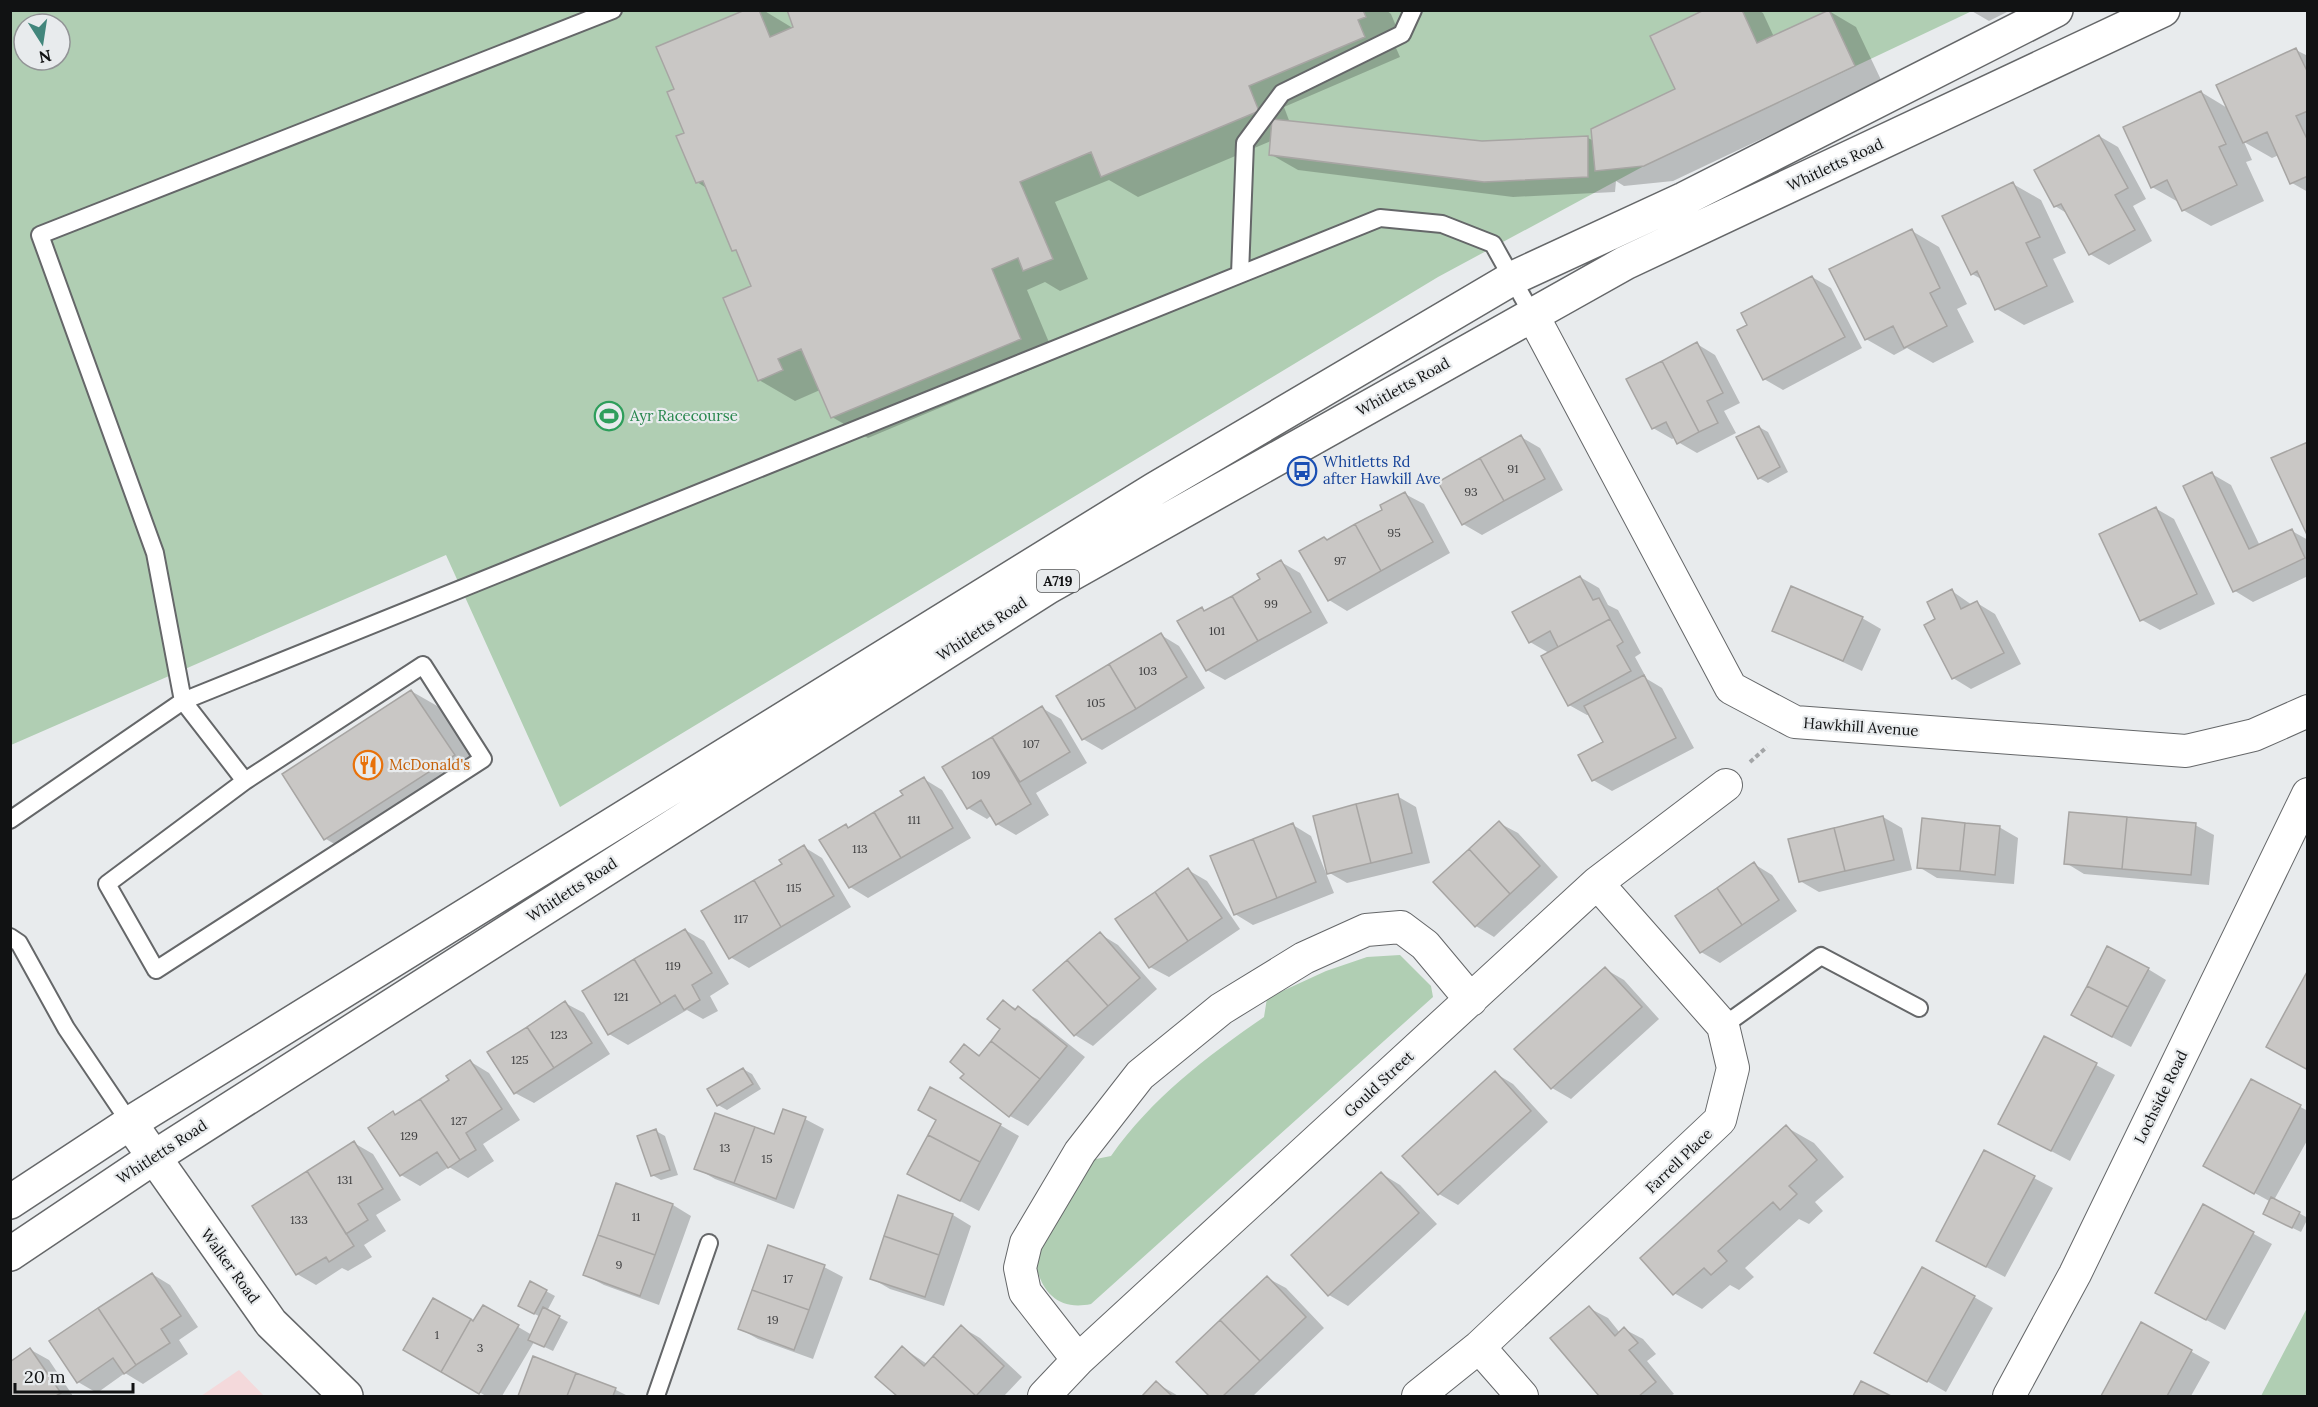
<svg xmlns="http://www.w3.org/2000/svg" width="2318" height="1407" font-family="Lora,serif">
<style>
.education{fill:#f4d9db}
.green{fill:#b0ceb3;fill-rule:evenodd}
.shadow{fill:#0003}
.building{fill:#c9c7c5;stroke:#a7a5a3;stroke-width:1.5}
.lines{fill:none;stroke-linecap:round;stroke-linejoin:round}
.lane-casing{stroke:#656769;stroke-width:20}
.street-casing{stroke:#656769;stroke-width:34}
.secondary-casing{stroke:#656769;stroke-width:36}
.primary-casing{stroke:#656769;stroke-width:36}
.path{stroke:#a3a5a7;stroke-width:4;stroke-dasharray:4.5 3;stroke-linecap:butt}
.lane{stroke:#fff;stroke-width:16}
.street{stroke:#fff;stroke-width:32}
.secondary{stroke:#fff;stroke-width:33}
.primary{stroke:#fff;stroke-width:33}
.labels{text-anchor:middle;stroke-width:4.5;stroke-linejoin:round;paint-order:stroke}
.number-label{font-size:12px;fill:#3f3f40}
.shield{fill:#e8ebed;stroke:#525354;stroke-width:1.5}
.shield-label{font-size:14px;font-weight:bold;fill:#111213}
.street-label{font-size:15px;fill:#111213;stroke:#e8ebed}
.leisure-label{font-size:15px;fill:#27864d;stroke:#e8ebed;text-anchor:start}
.transit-label{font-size:15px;fill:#164399;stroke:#e8ebed;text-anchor:start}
.food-label{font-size:15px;fill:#c56008;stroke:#e8ebed;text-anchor:start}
</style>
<rect width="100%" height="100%" fill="#e8ebed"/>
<path class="education" d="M239 1370 264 1396H201Z"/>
<path class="green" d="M11 11H1972L1644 166 1438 277 560 807 446 555 11 745ZM24 24H60V60H24Z
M1400 955 1431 986 1433 997 1091 1304C1058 1311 1041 1292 1035 1261L1091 1160 1111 1156C1152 1098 1206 1057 1264 1017L1267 998 1326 971 1367 957Z
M2307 1308V1396H2261Z"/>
<path class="shadow" d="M749 10H763L796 30 788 10H1386L1391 14 1401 38 1393 41 1400 57 1284 107 1290 123 1481 143 1588 138 1594 141 1677 90 1707 10H1758L1763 13 1774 37 1829 11 1856 27 1882 82 1673 181 1624 186 1616 181 1615 192 1513 197 1298 170 1270 154 1271 141 1138 197 1109 180 1055 202 1088 279 1060 291 1045 282 1027 290 1056 359 868 438 832 417 820 390 795 401 759 380 753 287 739 253 734 250 708 189 697 182 676 90Z
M1970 10H2011L1989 21Z
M2296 50 2308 56V192L2292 183 2279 155 2272 158 2244 142 2252 160 2246 162 2264 201 2211 226 2183 210 2180 203 2152 187 2201 92 2229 109Z
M2099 136 2118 147 2146 199 2133 206 2152 241 2109 265 2090 254 2068 214 2055 206Z
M2013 184 2041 200 2066 253 2053 259 2074 302 2024 325 1997 309 1983 280 1972 274Z
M1912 231 1939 247 1967 304 1957 309 1974 342 1933 363 1907 348 1894 355 1866 339Z
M1812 277 1831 288 1862 348 1783 390 1764 379Z
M1697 344 1715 355 1740 403 1724 411 1736 433 1697 453 1678 442 1676 437 1672 439 1653 428Z
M1759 427 1768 432 1788 472 1768 483 1759 478Z
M1521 437 1540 448 1563 490 1482 535 1463 524Z
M2212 474 2231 485 2260 546 2292 531 2308 540V576L2253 602 2235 591Z
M1405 494 1424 504 1450 553 1347 611 1329 600V541L1384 510Z
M2155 508 2174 519 2215 604 2160 630 2142 620Z
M1281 562 1300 573 1328 623 1225 680 1207 670 1202 609 1207 612 1262 580Z
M1580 577 1599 588 1608 605 1618 610 1641 653 1635 657 1647 679 1662 688 1694 748 1612 791 1593 780 1605 743 1590 714 1587 715 1569 705 1549 653 1530 642Z
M1952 591 1972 605 1977 603 1995 614 2021 664 1971 689 1953 678 1937 620Z
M1862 618 1881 629 1862 671 1774 630Z
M1161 635 1179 646 1205 688 1102 750 1083 739 1058 697Z
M411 691 439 707 481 771 353 855 326 839Z
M1042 708 1061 719 1087 763 1036 793 1049 815 1016 835 997 824 992 815 987 819 968 808 944 767Z
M924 779 942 790 971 838 868 898 850 887 846 826 851 828 905 796Z
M1397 796 1416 807 1430 863 1347 883 1328 872Z
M1883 817 1902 828 1912 870 1819 892 1800 881Z
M1499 823 1518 833 1558 877 1494 937 1476 926Z
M1293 825 1311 836 1334 893 1253 925 1235 914Z
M2195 825 2214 835 2209 885 2084 874 2066 863Z
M1999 827 2018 838 2014 884 1937 878 1919 867Z
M804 847 822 858 851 907 749 968 730 957Z
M1754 864 1772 875 1797 911 1720 963 1701 952Z
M1188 870 1207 881 1240 929 1169 977 1150 967Z
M685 930 704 941 729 984 710 996 718 1011 703 1019 687 1010 628 1045 609 1034Z
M1100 934 1118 945 1157 989 1093 1046 1075 1035Z
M1605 969 1624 980 1659 1019 1571 1099 1552 1088 1517 1049Z
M2148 969 2166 980 2131 1047 2091 1026Z
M1003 1002 1037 1019 1085 1057 1028 1126 1010 1116 966 1073 965 1046 981 1056 1002 1029Z
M565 1003 584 1013 610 1054 534 1103 515 1093Z
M2045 1038 2115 1075 2070 1161 2019 1134Z
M471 1062 489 1073 520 1120 483 1144 494 1161 468 1178 449 1167 420 1186 401 1175 393 1113 397 1116 451 1080Z
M743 1069 752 1074 761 1089 727 1110 718 1105Z
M1495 1073 1513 1084 1548 1122 1458 1205 1439 1194 1404 1156Z
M2252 1081 2308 1111V1139L2274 1200 2308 1218 2301 1232 2274 1219 2271 1202 2224 1176Z
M805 1119 824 1129 794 1209 715 1179 696 1168 775 1136Z
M938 1120 1000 1125 1019 1136 979 1211 928 1184Z
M1786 1127 1814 1143 1844 1177 1815 1202 1823 1211 1809 1224 1799 1219 1745 1268 1754 1277 1739 1290 1730 1285 1702 1309 1674 1293Z
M656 1131 665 1136 678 1175 661 1180 652 1175Z
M354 1143 373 1154 401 1200 376 1215 386 1231 364 1245 372 1257 348 1271 342 1268 316 1285 297 1274Z
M1985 1152 2053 1188 2005 1277 1956 1251Z
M1382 1174 1400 1185 1437 1224 1348 1306 1329 1295Z
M617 1185 673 1205 691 1216 659 1305 604 1285 585 1275Z
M2203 1206 2272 1244 2225 1330 2175 1303Z
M953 1215 971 1226 944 1306 890 1289 871 1278Z
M824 1267 843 1277 813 1359 758 1339 740 1329Z
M152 1274 170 1285 198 1327 179 1340 188 1354 143 1384 125 1373 97 1393 78 1382Z
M1267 1278 1286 1288 1324 1328 1253 1396H1211L1179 1362Z
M531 1283 555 1296 547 1311 568 1322 553 1351 534 1342 502 1396H486L405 1350 474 1323 484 1307 532 1335 541 1317 528 1311Z
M1974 1297 1993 1308 1946 1392 1876 1352Z
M1589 1308 1608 1318 1620 1333 1624 1329 1643 1339 1656 1354 1647 1361 1674 1394 1670 1396H1601L1552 1339Z
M2142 1324 2210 1362 2191 1396H2102Z
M961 1327 980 1338 1022 1377 1004 1396H899L877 1377 903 1348 927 1364Z
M31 1350 49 1360 73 1396H10V1363Z
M534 1358 616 1390 628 1396H519Z
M1156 1383 1175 1394 1178 1396H1144Z"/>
<path class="building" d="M745 10H759L770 37 793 27 787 10H1363L1366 17 1358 20 1365 37 1249 86 1259 111 1101 177 1091 152 1020 182 1053 259 1023 271 1018 258 992 269 1021 339 831 418 801 349 778 359 783 370 758 381 723 298 751 286 736 250 732 251 703 181 696 183 676 136 684 133 667 92 674 89 656 47Z
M1704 10H1742L1757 43 1829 10 1855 66 1644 166 1595 171 1591 129 1675 89 1650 36Z
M2296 48 2308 73V111L2296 116 2308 141V176L2290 184 2267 132 2243 143 2216 85Z
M2201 91 2226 144 2219 147 2237 185 2182 211 2167 180 2151 188 2123 127Z
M1272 119 1482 141 1588 136V177L1484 182 1269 155Z
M2099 135 2128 188 2115 195 2135 230 2089 255 2061 204 2054 207 2034 170Z
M2013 182 2040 237 2026 243 2047 286 1995 310 1977 271 1971 275 1942 216Z
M1912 229 1940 288 1930 293 1947 326 1904 348 1893 326 1865 340 1829 269Z
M1812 276 1845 337 1763 380 1737 330 1747 325 1741 313Z
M1697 342 1723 393 1707 401 1718 423 1699 432 1662 361Z
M1662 361 1699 432 1677 444 1666 422 1652 429 1626 379Z
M1759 426 1780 467 1758 479 1736 437Z
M1521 435 1545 479 1504 501 1480 458Z
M2308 442V537L2271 458Z
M1480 458 1504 501 1462 525 1438 482Z
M2212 472 2249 549 2292 529 2305 558 2233 592 2183 486Z
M1405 492 1433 542 1381 571 1355 524 1382 510 1380 505Z
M2156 507 2197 594 2140 621 2099 534Z
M1355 524 1381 571 1328 601 1299 551 1324 537 1327 540Z
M1281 560 1311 612 1258 641 1232 596 1260 579 1257 574Z
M1580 576 1593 600 1599 598 1610 619 1558 647 1550 631 1529 643 1512 612Z
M1791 586 1863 617 1843 661 1772 631Z
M1952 589 1961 609 1977 601 2004 653 1952 679 1924 625 1935 619 1927 602Z
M1232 596 1258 641 1206 671 1177 621 1202 607 1204 611Z
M1610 619 1623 642 1617 646 1631 671 1568 706 1541 656Z
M1161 633 1187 677 1136 709 1109 664Z
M1109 664 1136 709 1082 740 1056 696Z
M1644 675 1676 738 1592 781 1578 755 1603 742 1584 706Z
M411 690 455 755 324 840 282 774Z
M1042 706 1070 752 1020 782 992 737Z
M992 737 1031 804 996 825 981 800 967 809 942 767Z
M924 777 953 828 901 858 874 812 903 795 900 791Z
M1398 794 1412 853 1371 863 1356 804Z
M1356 804 1371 863 1327 874 1313 816Z
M874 812 901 858 849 888 819 840 846 824 848 828Z
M2069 812 2127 817 2122 869 2064 864Z
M1883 816 1894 860 1845 871 1834 828Z
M2127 817 2196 823 2191 875 2122 869Z
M1922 818 1965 823 1960 871 1917 868Z
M1499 821 1540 866 1510 894 1469 849Z
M1293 823 1316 882 1277 898 1253 839Z
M1965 823 2000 826 1995 875 1960 871Z
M1834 828 1845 871 1799 882 1788 839Z
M1253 839 1277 898 1234 915 1210 856Z
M804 845 834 896 781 927 754 880 782 864 779 860Z
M1469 849 1510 894 1475 927 1433 882Z
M1754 862 1779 900 1742 925 1717 888Z
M1188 868 1222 918 1188 941 1155 892Z
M754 880 781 927 729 959 701 911Z
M1717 888 1742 925 1700 953 1675 916Z
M1155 892 1188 941 1149 968 1115 919Z
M685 929 712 973 692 985 700 1000 684 1010 675 995 661 1004 634 959Z
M1100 932 1140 978 1108 1006 1067 960Z
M2107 946 2149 968 2128 1007 2087 986Z
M634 959 661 1004 608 1035 582 991Z
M1067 960 1108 1006 1074 1036 1033 990Z
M1605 967 1642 1007 1551 1089 1514 1049Z
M2308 970V1070L2266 1047Z
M2087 986 2128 1007 2112 1037 2071 1015Z
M1003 1000 1015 1010 1018 1006 1067 1046 1040 1079 991 1041 1000 1029 987 1019Z
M565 1001 592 1043 554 1068 527 1027Z
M527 1027 554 1068 514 1094 487 1052Z
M2044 1036 2097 1063 2051 1151 1998 1124Z
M991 1041 1040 1079 1009 1117 960 1078 964 1074 950 1062 964 1044 979 1056Z
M470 1060 502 1109 466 1133 476 1150 460 1160 420 1099 449 1080 446 1076Z
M743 1068 753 1084 717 1106 707 1089Z
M1495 1071 1531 1111 1438 1195 1402 1156Z
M2251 1079 2301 1105 2254 1194 2203 1166Z
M930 1087 1001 1124 980 1162 928 1135 936 1120 918 1110Z
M420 1099 460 1160 448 1168 437 1152 400 1176 368 1128 393 1111 395 1115Z
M783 1109 806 1117 776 1199 734 1183 755 1127 774 1134Z
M715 1113 755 1127 734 1183 694 1169Z
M1786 1125 1817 1160 1789 1186 1797 1194 1780 1210 1773 1202 1718 1251 1727 1261 1711 1275 1704 1268 1673 1295 1640 1258Z
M656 1129 670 1170 651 1176 637 1136Z
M928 1135 980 1162 960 1201 907 1174Z
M354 1141 383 1189 358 1204 368 1220 346 1234 307 1171Z
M1984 1150 2035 1176 1986 1267 1936 1241Z
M307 1171 354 1246 329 1262 326 1257 296 1275 252 1206Z
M1381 1172 1419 1213 1328 1296 1291 1255Z
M616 1183 673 1204 655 1255 598 1235Z
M898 1195 953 1214 939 1255 884 1236Z
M2271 1197 2300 1212 2292 1228 2263 1214Z
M2203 1204 2254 1232 2206 1320 2155 1293Z
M598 1235 655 1255 640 1296 583 1275Z
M884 1236 939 1255 925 1297 870 1279Z
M768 1245 825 1265 809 1310 752 1290Z
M1922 1267 1975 1296 1927 1382 1874 1353Z
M152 1273 181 1316 161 1329 170 1343 136 1365 98 1308Z
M1267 1276 1306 1317 1260 1361 1220 1320Z
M530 1281 547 1290 534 1314 518 1306Z
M752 1290 809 1310 794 1350 738 1329Z
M433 1298 471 1319 441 1372 403 1350Z
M483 1305 519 1325 479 1394 441 1372 471 1319 473 1321Z
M1589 1306 1615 1336 1624 1327 1638 1343 1629 1350 1656 1382 1639 1396H1599L1550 1338Z
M543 1307 560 1316 544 1347 528 1340Z
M98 1308 136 1365 124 1374 113 1358 77 1383 49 1341Z
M1220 1320 1260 1361 1223 1396H1209L1176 1362Z
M2141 1322 2192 1350 2167 1396H2101Z
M961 1325 1004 1366 976 1396 933 1356Z
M902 1346 924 1366 933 1356 976 1396H897L875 1377Z
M30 1348 61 1393 56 1396H10V1362Z
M533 1356 576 1373 567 1396H518Z
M576 1373 616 1388 613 1396H567Z
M1156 1381 1172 1396H1142Z
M1861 1381 1891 1396H1853Z"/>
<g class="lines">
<g class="lane-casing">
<path id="lane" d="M613 10 40 235 155 553 183 701 1380 218 1442 224 1493 244 1532 314
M1240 274 1245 143 1282 93 1402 34 1413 10
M423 665 483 759 156 970 107 884 245 781Z
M10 820 183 701 245 781
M10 937 19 943 66 1028 130 1123
M1723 1026 1821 956 1919 1008
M656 1396 709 1243"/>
</g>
<g class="street-casing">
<path id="street" d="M1532 314 1731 688 1795 722 2186 751 2254 735 2308 711
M1479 1347 1522 1396
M1078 1360 1025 1292 1020 1268 1026 1243 1080 1152 1140 1075 1221 1009 1304 958 1366 930 1401 927 1425 945 1471 1000
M1044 1396 1078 1360 1597 883 1726 785
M1418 1396 1479 1347 1720 1120 1733 1068 1723 1026 1597 883
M2009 1396 2075 1274 2308 794"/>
</g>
<g class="secondary-casing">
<path id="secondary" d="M130 1123 271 1323 346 1396"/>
</g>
<g class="primary-casing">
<path id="primary" d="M10 1202 130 1123 1155 489 1513 278 1684 199 2056 10
M10 1254 153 1158 1048 587 1625 263 2163 10"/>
</g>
<path class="path" d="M1750 762 1767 747"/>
<use href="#lane" class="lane"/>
<use href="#street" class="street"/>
<use href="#secondary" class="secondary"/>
<use href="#primary" class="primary"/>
</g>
<defs>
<g id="stadium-ring" transform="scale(1.5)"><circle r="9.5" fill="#e8ebed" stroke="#2e9e5b" stroke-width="1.5"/><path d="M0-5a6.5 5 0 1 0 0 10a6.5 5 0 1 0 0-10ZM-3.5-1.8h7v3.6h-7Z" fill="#2e9e5b"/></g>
<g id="bus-ring" transform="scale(1.5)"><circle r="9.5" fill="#e8ebed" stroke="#1a4fb4" stroke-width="1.5"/><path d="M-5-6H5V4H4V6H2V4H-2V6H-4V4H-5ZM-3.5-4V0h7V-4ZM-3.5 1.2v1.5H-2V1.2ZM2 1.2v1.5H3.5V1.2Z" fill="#1a4fb4"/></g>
<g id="restaurant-ring" transform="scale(1.5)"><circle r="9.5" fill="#e8ebed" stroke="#e8710a" stroke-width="1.5"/><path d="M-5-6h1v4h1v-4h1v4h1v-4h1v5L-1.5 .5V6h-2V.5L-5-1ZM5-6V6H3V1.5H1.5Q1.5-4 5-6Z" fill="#e8710a"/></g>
</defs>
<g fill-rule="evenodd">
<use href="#stadium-ring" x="609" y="416"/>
<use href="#bus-ring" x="1302" y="471"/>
<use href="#restaurant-ring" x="368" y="765"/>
</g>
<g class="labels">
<g class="number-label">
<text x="1513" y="473">91</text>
<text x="1471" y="496">93</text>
<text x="1394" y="537">95</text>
<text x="1340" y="565">97</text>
<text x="1271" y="608">99</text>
<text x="1217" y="635">101</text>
<text x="1148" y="675">103</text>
<text x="1096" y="707">105</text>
<text x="1031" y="748">107</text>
<text x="981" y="779">109</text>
<text x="914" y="824">111</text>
<text x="860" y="853">113</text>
<text x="794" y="892">115</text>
<text x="741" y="923">117</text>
<text x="673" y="970">119</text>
<text x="621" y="1001">121</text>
<text x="559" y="1039">123</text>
<text x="520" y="1064">125</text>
<text x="459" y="1125">127</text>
<text x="409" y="1140">129</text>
<text x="725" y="1152">13</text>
<text x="767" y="1163">15</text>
<text x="345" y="1184">131</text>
<text x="636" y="1221">11</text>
<text x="299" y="1224">133</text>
<text x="619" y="1269">9</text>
<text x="788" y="1283">17</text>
<text x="773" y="1324">19</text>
<text x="437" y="1339">1</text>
<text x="480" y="1352">3</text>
</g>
<rect class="shield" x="1037" y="570" width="42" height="22" rx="4.5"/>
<g class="shield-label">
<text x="1058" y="586">A719</text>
</g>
<g class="street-label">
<text transform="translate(1835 165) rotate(-25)" y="5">Whitletts Road</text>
<text transform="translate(1403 387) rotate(-29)" y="5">Whitletts Road</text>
<text transform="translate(982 629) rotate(-33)" y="5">Whitletts Road</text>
<text transform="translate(1861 727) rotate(4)" y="5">Hawkhill Avenue</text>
<text transform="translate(572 890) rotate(-33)" y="5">Whitletts Road</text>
<text transform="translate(1379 1084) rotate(-43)" y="5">Gould Street</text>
<text transform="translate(2161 1097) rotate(-64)" y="5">Lochside Road</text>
<text transform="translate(162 1152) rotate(-33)" y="5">Whitletts Road</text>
<text transform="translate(1679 1161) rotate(-44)" y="5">Farrell Place</text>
<text transform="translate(230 1266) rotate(54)" y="5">Walker Road</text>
</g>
<g class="leisure-label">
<text x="630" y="421">Ayr Racecourse</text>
</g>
<g class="transit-label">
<text x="1323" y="467">Whitletts Rd<tspan x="1323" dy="17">after Hawkill Ave</tspan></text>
</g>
<g class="food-label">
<text x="389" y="770">McDonald's</text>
</g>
</g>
<rect width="2318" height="1407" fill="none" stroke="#111213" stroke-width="24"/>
<g transform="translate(42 42) rotate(168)"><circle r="28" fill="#e8ebed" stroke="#929496" stroke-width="1.5"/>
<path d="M0-4.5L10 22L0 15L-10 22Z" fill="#42867c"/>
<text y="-9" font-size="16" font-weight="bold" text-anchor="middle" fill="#111213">N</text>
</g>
<path d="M15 1383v9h118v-9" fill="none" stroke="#111213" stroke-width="3"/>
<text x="24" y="1383" font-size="18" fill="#111213" stroke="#e8ebed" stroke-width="4.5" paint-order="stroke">20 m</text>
</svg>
